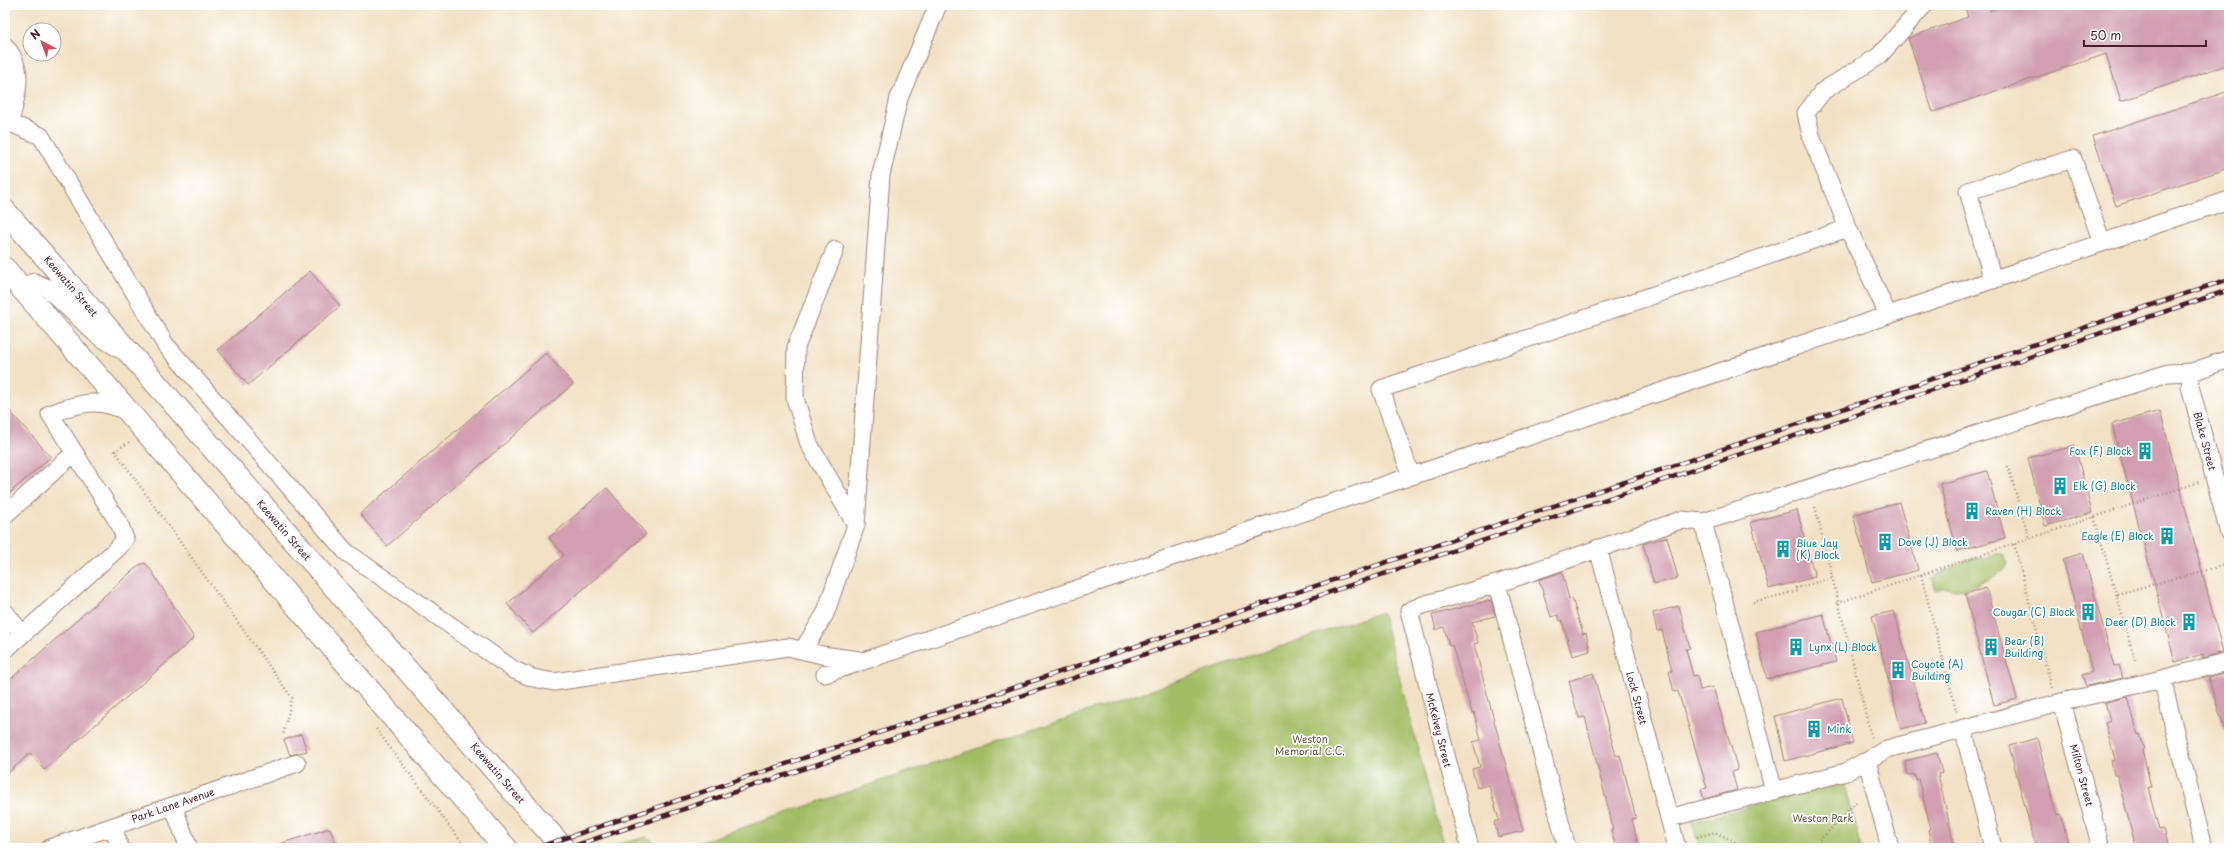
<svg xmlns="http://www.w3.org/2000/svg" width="2234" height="853" font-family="'Playpen Sans',sans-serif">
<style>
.green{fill:#a2be65;stroke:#766e48}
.building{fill:#d19fb1}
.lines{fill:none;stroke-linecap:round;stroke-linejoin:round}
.minor-casing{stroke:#9e8078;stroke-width:19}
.major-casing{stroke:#9e8078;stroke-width:24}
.path{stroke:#9e8078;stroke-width:2.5;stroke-dasharray:1 3;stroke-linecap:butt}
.minor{stroke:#fff;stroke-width:17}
.major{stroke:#fff;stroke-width:22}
.rail-casing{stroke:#4a1f2b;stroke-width:4.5}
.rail{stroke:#fff;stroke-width:3;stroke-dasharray:9;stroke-linecap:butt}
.labels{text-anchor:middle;stroke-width:3.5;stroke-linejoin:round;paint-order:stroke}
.street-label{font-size:10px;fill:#4a1f2b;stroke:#fff}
.culture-label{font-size:10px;fill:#0d838f;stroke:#fff;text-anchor:start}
.park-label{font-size:10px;fill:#69573f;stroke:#fff}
</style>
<rect width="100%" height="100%" fill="#fff"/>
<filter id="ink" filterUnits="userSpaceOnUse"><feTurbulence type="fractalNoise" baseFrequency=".025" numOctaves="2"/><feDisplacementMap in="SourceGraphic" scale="8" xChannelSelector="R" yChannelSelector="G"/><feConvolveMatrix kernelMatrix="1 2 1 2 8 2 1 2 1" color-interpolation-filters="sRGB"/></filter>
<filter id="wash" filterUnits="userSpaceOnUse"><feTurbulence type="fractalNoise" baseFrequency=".012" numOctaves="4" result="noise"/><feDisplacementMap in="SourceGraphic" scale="16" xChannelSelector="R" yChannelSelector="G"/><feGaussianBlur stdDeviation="0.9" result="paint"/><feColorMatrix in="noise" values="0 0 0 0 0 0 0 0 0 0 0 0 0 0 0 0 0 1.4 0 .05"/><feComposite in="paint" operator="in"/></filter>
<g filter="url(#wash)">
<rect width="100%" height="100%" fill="#f2e1c4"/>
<path class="green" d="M1996 554H2004L2009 563C2003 575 1971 589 1957 590 1954 591 1951 588 1948 588 1944 587 1939 589 1936 590L1932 578C1947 571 1967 554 1985 559Z
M1382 612 1444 848H682Z
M1844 781 1862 848H1699L1692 822Z
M646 837 663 848H614L612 846Z"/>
<g id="blocks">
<path class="building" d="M1964 5H1988L1990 11 2008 5H2226L2229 13V64L2121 101 2106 54 1933 112 1908 38 1968 17Z
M2229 91V168L2116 206 2093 136Z
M310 271 340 306 248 385 218 350Z
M546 353 573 384 387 546 360 514Z
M5 406 51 457 5 497Z
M2160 411 2223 652 2203 658V654L2175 662 2112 424Z
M2075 446 2092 513 2045 526 2028 458Z
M1987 471 2005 538 1957 551 1940 484Z
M607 488 646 534 533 633 507 604 564 555 549 538Z
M1899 502 1918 570 1872 582 1853 515Z
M1797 510 1815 577 1769 589 1751 522Z
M1667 537 1678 578 1654 584 1643 544Z
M2083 553 2114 667 2119 665 2123 678 2086 686 2082 675 2092 672 2063 559Z
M145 563 149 567 194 638 44 770 30 753 5 776V684L139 565Z
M1562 572 1569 599 1572 598 1583 634 1586 633 1590 651 1572 656 1562 620 1560 621 1558 615 1551 617 1539 580Z
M1986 588 2017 699 1994 705 1965 594Z
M1491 600 1495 616 1472 622 1478 643 1474 644 1523 831 1498 837 1494 822 1499 820 1489 785 1477 788 1472 769 1480 767 1473 742 1481 740 1474 712 1472 713 1452 645 1449 646 1444 627 1436 630 1432 615Z
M1679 606 1690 648 1686 649 1693 676 1697 675 1700 690 1713 687 1738 770 1732 772 1737 790 1704 799 1701 789 1707 788 1678 691 1674 692 1669 671H1672L1662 630 1657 631 1653 613Z
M1894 611 1925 723 1901 729 1872 616Z
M1823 614 1836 662 1767 679 1756 632Z
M2228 672 2229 730 2225 731 2208 677Z
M1593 673 1616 756 1620 755 1636 818 1632 819 1639 848H1616L1611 830H1613L1609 811 1585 717 1579 718 1573 697 1569 681Z
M2128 697 2138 735 2140 734 2144 749H2142L2151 787H2148L2159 830 2163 829 2168 848H2136L2117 775H2114L2111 761 2115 760 2105 722 2110 720 2105 702Z
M1842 698 1853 743 1785 761 1775 716Z
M301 734 307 751 290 755 284 740Z
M2037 738 2057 815 2061 814 2068 844 2064 845 2065 848H2036L2009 746Z
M1937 753 1942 773 1938 774 1955 848H1932L1928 830 1931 829 1918 779 1916 780 1914 774 1908 775 1905 761Z
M330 828 337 848H277L276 845Z"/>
</g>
</g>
<g filter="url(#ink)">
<use href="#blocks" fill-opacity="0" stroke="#9e8078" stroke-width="1"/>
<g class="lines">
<g class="minor-casing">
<path id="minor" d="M5 46C27 71 16 94 10 123L5 127
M10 123 41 136 165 344 346 552 514 670 533 678 554 682 788 647 822 655 859 660
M1848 228 1812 139 1806 113 1823 91 1879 56 1924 5
M1993 280 1968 191 2073 159 2102 243
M21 287 34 282 46 287 97 335 121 350
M2192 372 2190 386 2229 533
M1411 476 1381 389 1848 228 1888 315
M5 515 74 453
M1703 522 1774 791
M856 525 881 175 899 98 938 5
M1598 548 1677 848
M1497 584 1567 848
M5 612 22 634
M5 650 118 548 125 539 120 525 50 414C79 403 99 397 127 412
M803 650 825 614 856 525 809 444 795 398 796 347 835 250
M825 674 2229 200
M2162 679 2204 848
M2062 702 2101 848
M1963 728 1993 848
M1867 760 1890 848
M173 806 189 848
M1669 818 1846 772 1887 749 2062 702 2162 679 2229 661
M113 826 120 848
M50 848 297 763
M1470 848 1409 611 1423 605 1497 584 1681 520 1703 522 2168 373 2192 372 2229 359"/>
</g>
<g class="major-casing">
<path id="major" d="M5 211 563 848
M5 269 506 848"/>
</g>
<path class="path" d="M129 442 115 451 292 698 283 735
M2008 466 2029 538
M1815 507 1872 740
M2094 517 2135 660
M2014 544 2052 689
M1921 575 1957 713
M2117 594 2229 564
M1753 602 1797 591 1796 588 1832 578
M1837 603 2199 482
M376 729 466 848
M1697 837 1715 832 1748 848
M1817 848 1820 840 1856 802"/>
<use href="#minor" class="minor"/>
<use href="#major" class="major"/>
<g class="rail-casing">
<path id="rail" d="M536 848 2229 279
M568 848 2229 290"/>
</g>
<use href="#rail" class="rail"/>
</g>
</g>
<defs>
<g id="building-bare" transform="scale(1.38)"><path d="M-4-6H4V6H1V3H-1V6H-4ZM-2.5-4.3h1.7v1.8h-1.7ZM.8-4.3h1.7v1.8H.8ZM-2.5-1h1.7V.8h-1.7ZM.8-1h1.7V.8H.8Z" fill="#0f9aa8" stroke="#fff" stroke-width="2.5" paint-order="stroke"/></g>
</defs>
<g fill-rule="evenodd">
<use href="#building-bare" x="2145" y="451"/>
<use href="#building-bare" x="2060" y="486"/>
<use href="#building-bare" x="1972" y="511"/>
<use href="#building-bare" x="2167" y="536"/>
<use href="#building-bare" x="1885" y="542"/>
<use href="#building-bare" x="1783" y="549"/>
<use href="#building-bare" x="2088" y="612"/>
<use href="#building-bare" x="2189" y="622"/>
<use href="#building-bare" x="1796" y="647"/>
<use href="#building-bare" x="1991" y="647"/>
<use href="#building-bare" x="1898" y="670"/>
<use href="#building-bare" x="1814" y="729"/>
</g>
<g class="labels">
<g class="street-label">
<text transform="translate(71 286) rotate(49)" y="4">Keewatin Street</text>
<text transform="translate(2205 441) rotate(75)" y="4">Blake Street</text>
<text transform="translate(284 530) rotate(49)" y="4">Keewatin Street</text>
<text transform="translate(1637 698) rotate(75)" y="4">Lock Street</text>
<text transform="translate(1439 730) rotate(76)" y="4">McKelvey Street</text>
<text transform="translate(498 773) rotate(49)" y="4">Keewatin Street</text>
<text transform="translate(2082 775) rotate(75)" y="4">Milton Street</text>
<text transform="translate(173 805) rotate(-19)" y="4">Park Lane Avenue</text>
</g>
<g class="culture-label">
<text x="2132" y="455" text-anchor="end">Fox (F) Block</text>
<text x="2073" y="490">Elk (G) Block</text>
<text x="1985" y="515">Raven (H) Block</text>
<text x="2154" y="540" text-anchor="end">Eagle (E) Block</text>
<text x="1898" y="546">Dove (J) Block</text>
<text x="1796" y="547">Blue Jay<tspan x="1796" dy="12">(K) Block</tspan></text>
<text x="2075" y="616" text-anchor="end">Cougar (C) Block</text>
<text x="2176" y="626" text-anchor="end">Deer (D) Block</text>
<text x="2004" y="645">Bear (B)<tspan x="2004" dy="12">Building</tspan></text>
<text x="1809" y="651">Lynx (L) Block</text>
<text x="1911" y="668">Coyote (A)<tspan x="1911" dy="12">Building</tspan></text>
<text x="1827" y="733">Mink</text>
</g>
<g class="park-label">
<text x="1310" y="743">Weston<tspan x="1310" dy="12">Memorial C.C.</tspan></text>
<text x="1823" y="822">Weston Park</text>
</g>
</g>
<rect width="2234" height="853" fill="none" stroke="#fff" stroke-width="20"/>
<g transform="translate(42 42) rotate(319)"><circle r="19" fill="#ffffff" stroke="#b7a5aa"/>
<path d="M0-3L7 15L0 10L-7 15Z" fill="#d1495b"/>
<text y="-6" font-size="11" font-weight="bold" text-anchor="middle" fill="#4a1f2b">N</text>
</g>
<path d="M2084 40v6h122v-6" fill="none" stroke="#4a1f2b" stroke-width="2"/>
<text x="2090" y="40" font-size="12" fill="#4a1f2b" stroke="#ffffff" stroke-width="3" paint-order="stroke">50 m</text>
</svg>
